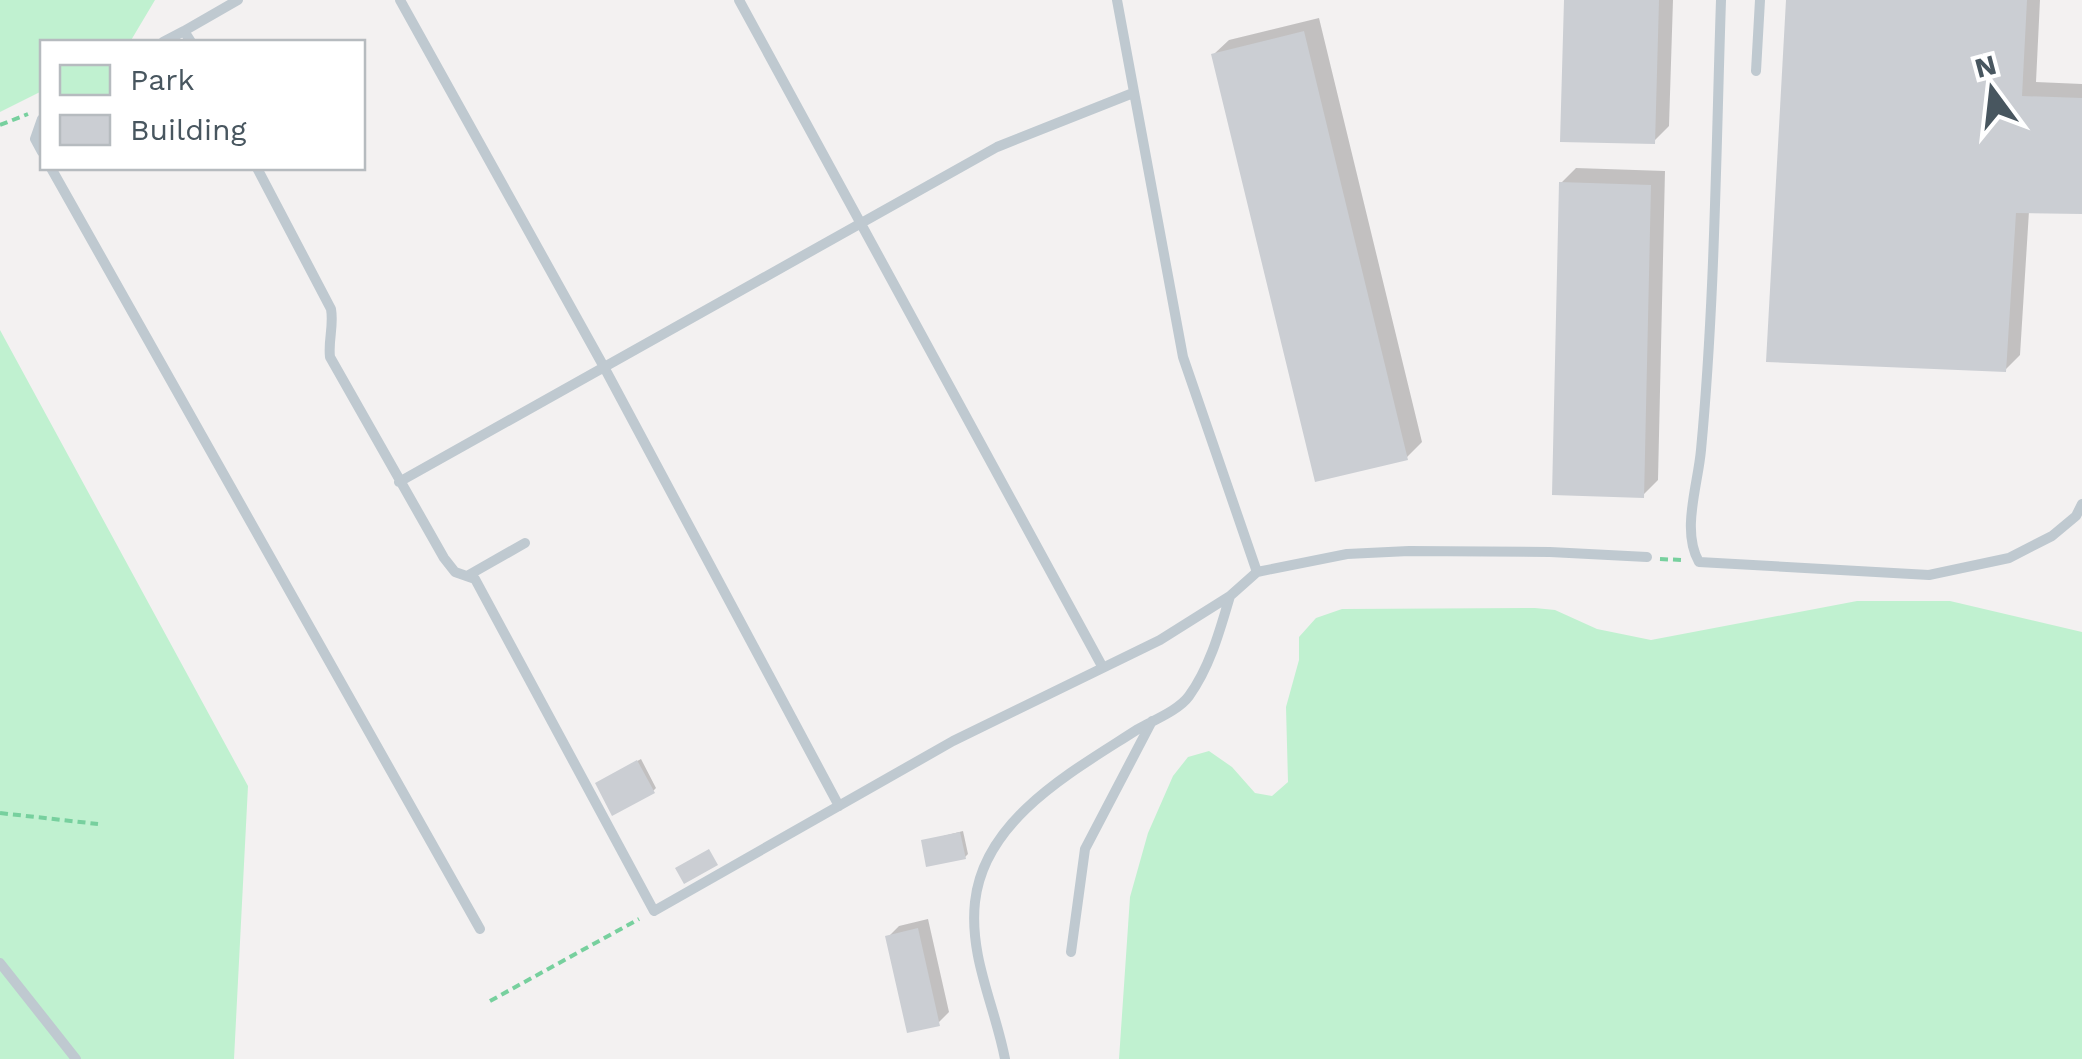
<svg xmlns="http://www.w3.org/2000/svg" width="2082" height="1059" font-family="'Work Sans',sans-serif">
<style>
.green{fill:#c0f1d0}
.shadow{fill:#0003}
.building{fill:#cbced3}
.lines{fill:none;stroke-linecap:round;stroke-linejoin:round}
.path{stroke:#77d09e;stroke-width:4;stroke-dasharray:8 5;stroke-linecap:butt}
.service{stroke:#bfc9d0;stroke-width:10}
</style>
<rect width="100%" height="100%" fill="#f3f1f1"/>
<path class="green" d="M0 0H155L130 42H42V91L0 112Z
M0 330 248 786 234 1059H0Z
M1857 601H1950L2082 632V1059H1119L1130 897 1148 833 1173 776 1188 757 1209 751 1232 767 1255 793 1272 796 1288 782 1286 707 1299 660V637L1316 618 1342 609 1535 608 1555 610 1597 629 1651 640Z"/>
<path class="shadow" d="M1566 0H1673L1669 126 1654 141Z
M1789 0H2040L2036 82 2082 84V212L2029 211 2020 355 2005 370Z
M1319 18 1422 442 1407 457 1214 54 1229 40Z
M1576 168 1665 171 1658 480 1643 495 1561 183Z
M641 759 656 788 653 791 601 781Z
M963 831 968 854 965 857 924 841Z
M928 919 949 1012 938 1023 888 937 899 926Z"/>
<path class="building" d="M1564 0H1659L1655 144 1560 142Z
M1786 0H2027L2022 96 2082 98V214L2016 213 2006 372 1766 362Z
M1304 31 1408 460 1315 482 1211 54Z
M1559 182 1651 185 1644 498 1552 495Z
M637 760 655 793 612 816 595 783Z
M960 832 966 859 926 867 921 840Z
M709 849 718 865 684 884 675 868Z
M918 928 940 1026 907 1033 885 936Z"/>
<g class="lines">
<path class="path" d="M0 125 28 114
M1660 559 1681 560
M0 813 98 824
M490 1001 639 919"/>
<path class="service" d="M400 0 604 367 839 806
M739 0 1102 666
M1117 0 1183 357 1257 572
M1721 0C1716 150 1715 301 1701 450 1698 485 1681 531 1699 562L1929 575 2009 558 2052 536 2076 516 2082 504
M163 42 184 31
M191 42 184 31 238 0
M1756 71 1760 0
M42 119 35 139 42 152
M51 168 480 929
M257 168 331 309C334 326 328 340 330 357L444 558 455 572 475 579 654 911 953 741 1160 640 1230 596 1257 572 1347 554 1409 551 1550 552 1647 557
M399 482 997 147 1133 93
M467 576 525 543
M1071 952 1085 849 1152 721
M0 963 76 1059
M1005 1059C995 1006 969 957 975 902 984 818 1075 770 1138 729 1154 720 1179 710 1189 696 1210 667 1220 630 1230 596"/>
</g>
<rect x="40" y="40" width="325" height="130" fill="#ffffff" stroke="#b6bbbf" stroke-width="2.5"/>
<rect x="60" y="65" width="50" height="30" fill="#c0f1d0" stroke="#b6bbbf" stroke-width="2.5"/>
<text x="130" y="90" font-size="30" fill="#48565f">Park</text>
<rect x="60" y="115" width="50" height="30" fill="#cbced3" stroke="#b6bbbf" stroke-width="2.5"/>
<text x="130" y="140" font-size="30" fill="#48565f">Building</text>
<g transform="translate(1992 90) rotate(345)" stroke="#ffffff" stroke-width="8" paint-order="stroke">
<path d="M0-8L18 38L0 25L-18 38Z" fill="#48565f"/>
<text y="-15" font-size="28" font-weight="bold" text-anchor="middle" fill="#48565f">N</text>
</g>
</svg>
